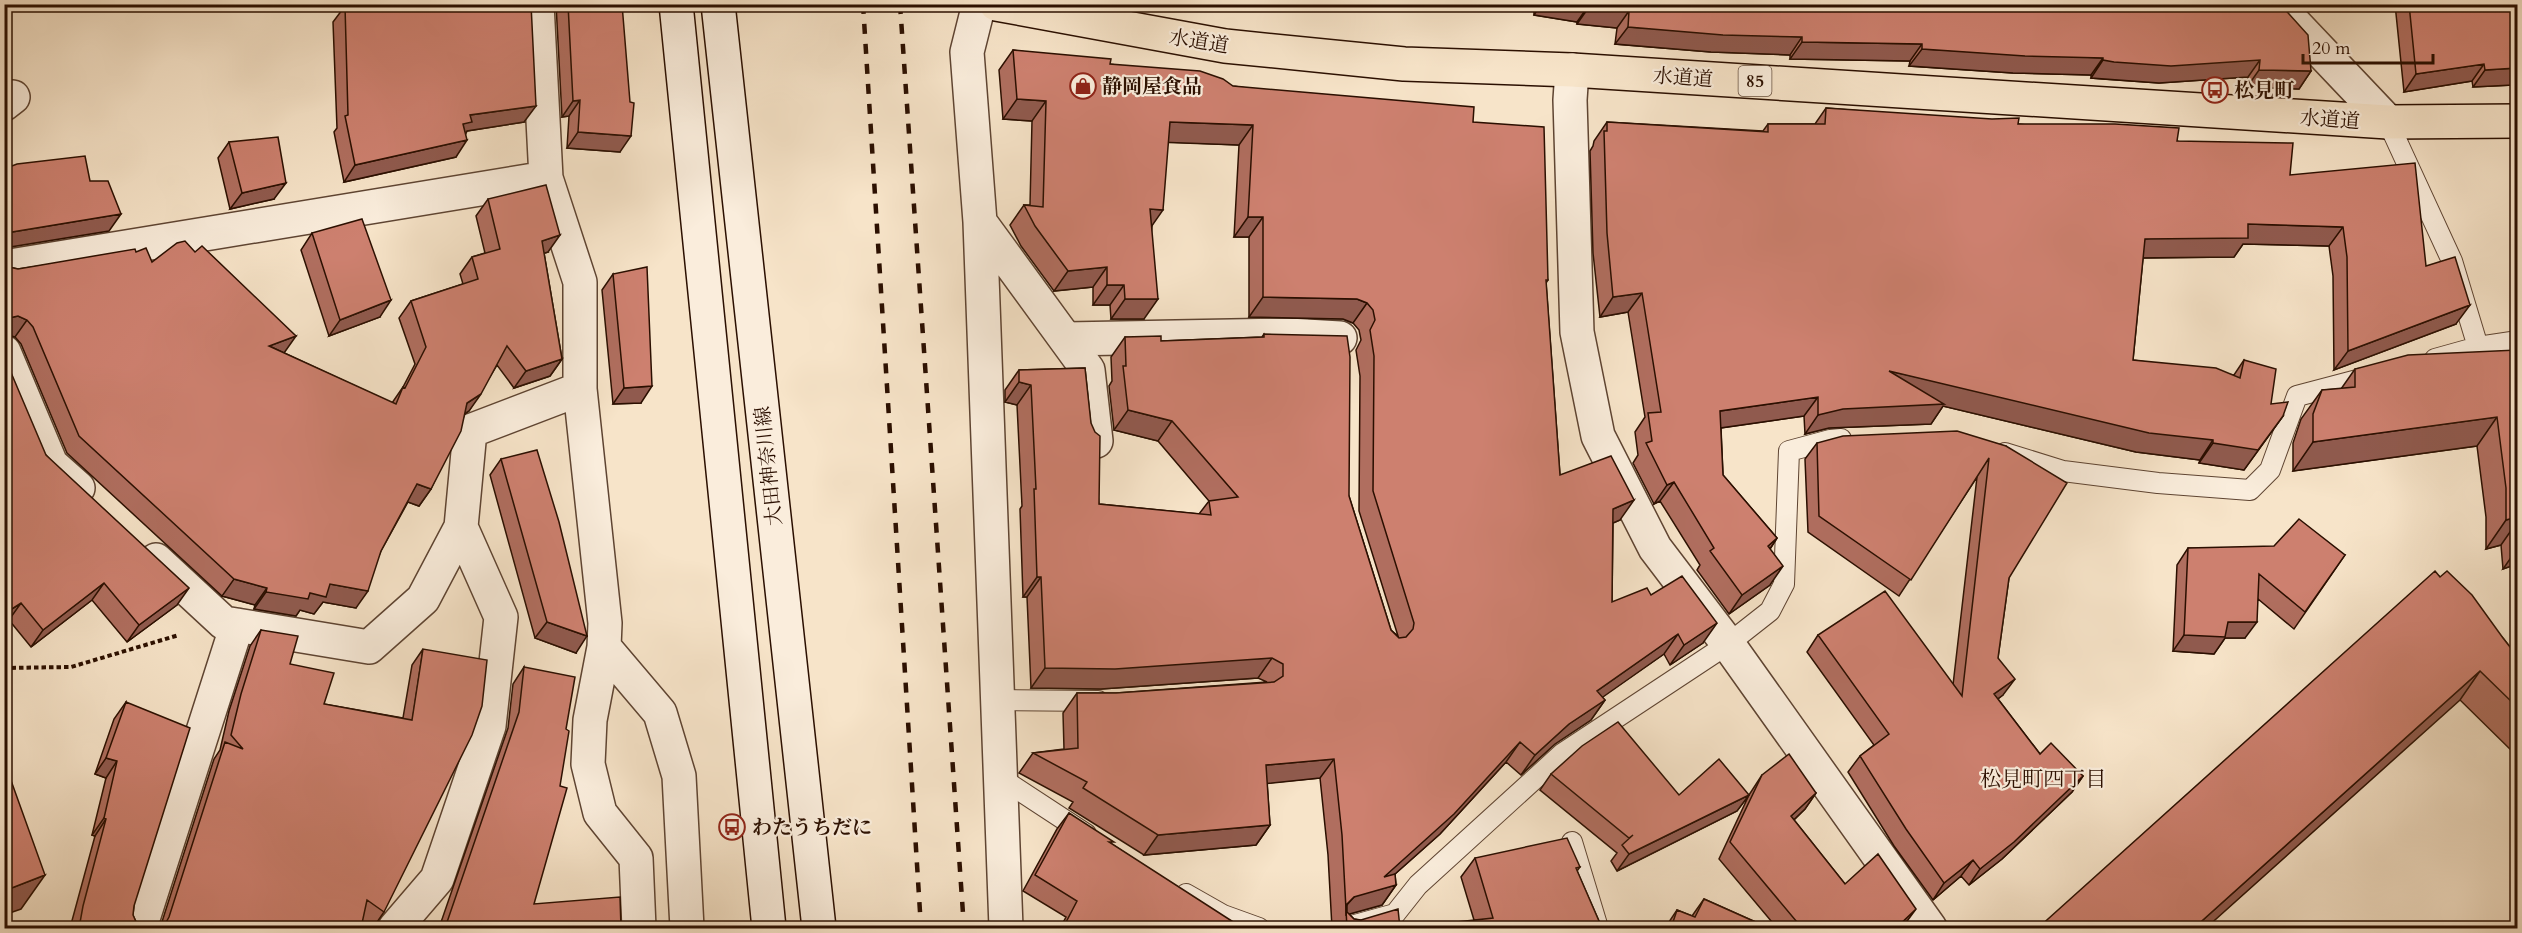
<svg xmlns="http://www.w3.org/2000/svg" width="2522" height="933" font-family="Cardo,'Noto Serif JP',serif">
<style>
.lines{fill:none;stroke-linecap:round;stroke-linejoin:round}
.lane-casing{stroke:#5e4432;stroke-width:22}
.street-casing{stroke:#5e4432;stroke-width:36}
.secondary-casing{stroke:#2b0f00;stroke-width:36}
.primary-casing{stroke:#2b0f00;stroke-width:36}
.path{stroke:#2b0f00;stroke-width:4;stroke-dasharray:4.5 3;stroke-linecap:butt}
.lane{stroke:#faeddc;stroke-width:20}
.street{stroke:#faeddc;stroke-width:33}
.secondary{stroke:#faeddc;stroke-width:33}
.primary{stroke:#f7e4c9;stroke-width:33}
.rail{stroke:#2b0f00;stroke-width:4.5;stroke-dasharray:10 10;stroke-linecap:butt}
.wall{fill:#b06e5f;stroke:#2b0f00;stroke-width:1.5}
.shaded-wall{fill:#905a4e;stroke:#2b0f00;stroke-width:1.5}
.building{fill:#cd806f;stroke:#2b0f00;stroke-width:1.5}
.labels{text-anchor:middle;stroke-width:4.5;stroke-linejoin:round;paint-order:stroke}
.shield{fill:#faeddc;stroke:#695242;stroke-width:1.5}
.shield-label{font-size:18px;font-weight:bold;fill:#2b0f00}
.street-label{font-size:20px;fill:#2b0f00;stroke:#faeddc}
.poi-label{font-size:20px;font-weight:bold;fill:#2b0f00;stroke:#faeddc;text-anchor:start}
.neighbourhood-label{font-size:21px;fill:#2b0f00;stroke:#faeddc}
</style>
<rect width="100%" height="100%" fill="#f7e4c9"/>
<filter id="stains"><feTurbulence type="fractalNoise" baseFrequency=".00333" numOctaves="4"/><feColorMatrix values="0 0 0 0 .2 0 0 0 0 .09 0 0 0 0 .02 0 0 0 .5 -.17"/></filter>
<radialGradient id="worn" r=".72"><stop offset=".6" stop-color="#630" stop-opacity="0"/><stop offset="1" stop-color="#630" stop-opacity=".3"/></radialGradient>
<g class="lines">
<g class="lane-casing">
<path id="lane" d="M2388 122 2452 261 2478 347
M2435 359 2478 347 2518 341
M2005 453 2063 471 2158 483 2250 490 2270 470 2297 396 2369 377
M996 700 1098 701
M999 777 1086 834
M1572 842 1598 928
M1186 894 1223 915 1259 928
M1344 928 1395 914 1418 885 1563 753 1728 644 1770 611 1784 584 1789 451 1830 440 1841 439"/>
</g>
<g class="street-casing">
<path id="street" d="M537 4 546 178 580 282V389L605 623 604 647 590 720 588 764 600 813 636 858 639 928
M979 4 967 52 980 222 1006 928
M2276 4 2388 122
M1572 70 1570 100 1577 332 1598 436 1655 548 1728 644 1930 928
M4 104 13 97
M980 222 1088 370 1096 441
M4 267 546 178
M1066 339 1288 335 1340 338
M4 352 51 464 78 488
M156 560 224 623 369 647 423 599 461 527 470 431 580 389
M604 647 660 713 679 776 687 928
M140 928 237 625
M395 928 437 879 489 726 501 617 461 527"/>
</g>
<g class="secondary-casing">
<path id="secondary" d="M676 4 769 928
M718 4 819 928"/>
</g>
<g class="primary-casing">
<path id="primary" d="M996 4 1225 46 1404 64 1572 70 2388 122 2518 121"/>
</g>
<path class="path" d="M4 668 71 667 179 635"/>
<use href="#lane" class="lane"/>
<use href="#street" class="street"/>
<use href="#secondary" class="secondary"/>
<use href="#primary" class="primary"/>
<path class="rail" d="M863 4 921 928
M900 4 964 928"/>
</g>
<path class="wall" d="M556 4H622L620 152 567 148 569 116 562 117Z
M1501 4H2280L2311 71 2299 89 2247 87 2248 77 2159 83 2102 79 2091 78V75L2013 73 1909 66 1910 61 1790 59V55L1711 52 1615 44 1617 28 1577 24V22L1534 15V11L1500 8Z
M2395 4H2517L2513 85 2473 87 2472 81 2404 92Z
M345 6 524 122 467 131 456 157 344 182 334 132 337 128 333 22Z
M1013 50 1110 64 1233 86 1473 122 1548 280 1546 283 1560 475 1620 520 1613 523 1612 602 1651 595 1703 643 1670 665 1664 654 1602 697 1605 700 1591 720 1555 744 1521 775 1506 762 1440 834 1395 874 1396 885 1382 905 1349 914 1354 919 1400 928H1332L1328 855 1320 778 1267 783 1270 825 1256 845 1144 855 1069 808 1073 802 1019 773 1033 753 1064 749 1063 713 1077 693H1116L1267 682 1258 678 1101 689 1031 688 1027 597H1023L1020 509 1022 506 1017 405 1005 402V390L1019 370 1085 368 1099 504 1199 514 1209 501 1158 441 1114 430 1109 386 1112 381 1111 357 1125 337 1161 341 1262 337 1264 334 1349 496 1391 630 1398 636 1359 511 1360 376 1356 350 1361 340 1359 330 1353 323 1343 319 1249 317V237H1234L1239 145 1168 142 1152 226 1144 319H1111L1110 305H1093V287L1054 291 1021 246 1010 225 1024 205H1030L1032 121 1003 119 999 70Z
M1826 108 2018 124 2177 141 2290 175 2426 266 2456 324 2334 370 2333 276 2329 246 2243 244 2234 257 2143 258 2133 360 2234 375 2244 360 2271 404 2283 416 2244 470 2199 463 2200 460 2136 452 1943 406 1931 424 1829 428 1805 434 1804 416 1721 428 1723 475 1777 538 1770 549V585L1729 614 1697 570 1700 565 1660 501 1654 504 1633 463 1638 455 1635 432 1645 417 1628 312 1600 317 1593 253 1590 151 1593 146 1594 141 1607 122 1763 131 1768 124H1815Z
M229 142 274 199 230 209 218 158Z
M488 199 548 252 544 253 562 359 550 376 514 388 497 365 469 411 465 414 431 489 419 506 408 502 381 551 356 608 323 602 314 614 300 610 296 616 254 609 255 605 222 596 67 453 21 344 15 337 4 334V264L9 267 18 269 136 252 284 353 392 403 403 387 415 364 399 318 411 301 463 284 460 274 472 257 485 253 476 216Z
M312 233 380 317 329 336 301 250Z
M613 274 641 403 613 404 602 290Z
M2517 350V564L2503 569 2501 545 2486 549V517L2477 446 2293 471V443L2301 419 2322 390 2341 389 2355 369Z
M1817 443 2006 446 2009 578 1998 658 2003 695 1998 699 2040 754 2083 776 2072 792 2002 859 1969 885 1961 876 1933 900 1894 846 1848 772 1860 756 1874 745 1807 652 1818 635 1953 685 1977 477 1899 596 1808 532 1805 459Z
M46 455 177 605 127 642 92 600 31 647 9 620Z
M501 459 576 653 535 638 490 475Z
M2188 548 2345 555 2294 629 2258 599 2245 638H2225L2214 654 2173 651 2177 565Z
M2440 577 2503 638 2517 656V756L2460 700Z
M261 630 324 704 403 718 412 665 423 649 384 912 373 928 362 921 160 928 214 759 220 750 229 711 250 646Z
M524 667 534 904 621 928H439L508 728 513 684Z
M126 702 134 906 133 915 137 924 145 928H70L95 836 92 835 106 778 95 774 114 719Z
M1551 774 1679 795H1749L1762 775 1816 793 1805 809 1794 820 1845 884 1905 925 1902 928H1777L1719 859 1749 795 1737 811 1617 871 1611 861 1617 853 1540 790Z
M1069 813 1112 844 1238 928H1060L1066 917 1023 891 1057 829Z
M1475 858 1580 867 1577 871 1602 928 1474 920 1461 877Z
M1704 899 1769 928H1653L1657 923 1665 928 1677 910 1692 916Z"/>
<path class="shaded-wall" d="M1502 4H1539L1534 11 1500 8Z
M1541 4 1589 5 1577 22 1534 15Z
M1589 7 1629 11 1617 28 1577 24Z
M1628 27 1802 37 1790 55 1711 52 1615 44Z
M1802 42 1922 44 1910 61 1790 59Z
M1922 49 2103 58 2091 75 2013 73 1909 66Z
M2103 60H2260L2248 77 2159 83 2091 78Z
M2484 64 2472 81 2404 92 2416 74Z
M2517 68V79L2513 85 2473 87 2485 70Z
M2259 70 2311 71 2299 89 2247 87Z
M1017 99 1046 101 1032 121 1003 119Z
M580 100 569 116 562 117 573 101Z
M536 106 524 122 467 131 461 139 452 140 470 115Z
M1170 122 1253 125 1239 145 1156 142Z
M578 132 631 136 620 152 567 148Z
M467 140 456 157 344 182 355 165Z
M286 183 274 199 230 209 242 193Z
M1150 209 1163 210 1149 230Z
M121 214 109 231 4 248V236L12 232Z
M1248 217H1263L1249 237H1234Z
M2248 224 2343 227 2329 246 2243 244 2234 257 2132 258 2145 239Z
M560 235 548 252 530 258 542 241Z
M1107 267 1093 287 1054 291 1068 271Z
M1107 285H1124L1110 305H1093Z
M1642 293 1628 312 1600 317 1613 297Z
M1263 297 1357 299 1367 303 1353 323 1343 319 1249 317Z
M1125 299H1158L1144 319H1111Z
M391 300 380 317 329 336 340 320Z
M2470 305 2456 324 2334 370 2348 351Z
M18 316 27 320 15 337 4 334V321L9 318Z
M296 336 284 353 269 346Z
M562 359 550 376 514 388 526 371Z
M1889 371 2213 440 2200 460 2136 452 1943 406 1931 424 1829 428 1805 434 1818 415Z
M1019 382 1031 385 1017 405 1005 402Z
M652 386 641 403 613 404 624 388Z
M481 394 469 411 455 420 467 403Z
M1818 397 1804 416 1706 430 1720 411Z
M1128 410 1172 421 1158 441 1114 430Z
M2283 416 2244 470 2199 463 2213 443Z
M2497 417 2477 446 2293 471 2313 442Z
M1674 482 1660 501 1654 504 1667 485Z
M417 484 431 489 419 506 405 501Z
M1634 500 1620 520 1599 529 1613 509Z
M2517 517V522L2501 545 2486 549 2506 520Z
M1777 538 1764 558 1768 546Z
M2517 549V564L2503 569Z
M1783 566 1770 585 1729 614 1742 595Z
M1037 577H1041L1027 597H1023Z
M234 579 267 588 255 605 222 596Z
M104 583 92 600 31 647 43 630Z
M330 584 368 591 356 608 323 602 314 614 300 610 296 616 254 609 266 592 310 593Z
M189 588 177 605 127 642 139 625Z
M21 603 9 620 4 623V614Z
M547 622 587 636 576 653 535 638Z
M2228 622H2257L2245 638H2225L2214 654 2173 651 2184 635Z
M1717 623 1703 643 1670 665 1684 645Z
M1678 634 1664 654 1583 711 1597 691Z
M1272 658 1258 678 1101 689 1031 688 1045 668Z
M2480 671 2460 700 2206 928H2194Z
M2015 679 2003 695 1982 710 1994 694Z
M1605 700 1591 720 1555 744 1521 775 1535 755 1569 724Z
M1520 742 1506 762 1440 834 1377 890 1396 885 1382 905 1346 915V906L1354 897 1384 877Z
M106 758 117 761 106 778 95 774Z
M1334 759 1320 778 1252 785 1266 765Z
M2083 776 2072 792 2002 859 1969 885 1980 869Z
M1816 793 1805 809 1780 833 1791 816Z
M1749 795 1737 811 1617 871 1629 854Z
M104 818 106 819 95 836 92 835Z
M1270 825 1256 845 1144 855 1158 835Z
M1973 860 1961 876 1933 900 1944 883Z
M45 875 21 909 4 915V891Z
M1916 909 1902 928H1896Z"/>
<path class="building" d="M384 4H531L536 106 470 115 472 122 463 124 467 140 355 165 345 116 348 115 345 6Z
M568 4H622L630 102 634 103 631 136 578 132 580 100 573 101Z
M1588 4H2280L2308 35 2311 71 2259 70 2260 60 2171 66 2114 62 2103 60V58L2025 56 1922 49V44L1802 42V37L1723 35 1628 27 1629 11 1589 7V5Z
M2409 4H2517V68L2485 70 2484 64 2416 74Z
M1013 50 1111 59 1110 64 1200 71 1223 79 1233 86 1474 107 1473 122 1544 127 1548 280H1546L1560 475 1611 456 1634 500 1613 509 1612 602 1647 588 1651 595 1682 576 1717 623 1684 645 1678 634 1597 691 1605 700 1569 724 1535 755 1520 742 1454 814 1384 877 1395 874 1396 885 1354 897 1347 904V912L1354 919 1361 920 1398 909 1400 928H1347L1342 835 1334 759 1266 765 1270 825 1158 835 1083 788 1087 782 1033 753 1078 748 1077 693H1116L1274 682 1283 676V664L1272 658 1115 669 1045 668 1041 577H1037L1034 489H1036L1031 385 1019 382V370L1085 368 1091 423 1095 432 1100 436 1099 504 1211 515 1209 501 1238 497 1172 421 1128 410 1123 366H1126L1125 337 1161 336V341L1264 337V334L1347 336 1350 357 1349 496 1391 630 1399 638 1406 637 1413 629 1414 623 1373 491 1374 356 1370 330 1375 320 1373 310 1367 303 1357 299 1263 297V217H1248L1253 125 1170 122 1163 210 1150 209 1158 299H1125L1124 285H1107V267L1068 271 1035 226 1024 205 1043 207 1046 101 1017 99Z
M1826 108 1992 119 2019 118 2018 124H2115L2179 128 2177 141 2293 143 2290 175 2415 163 2426 266 2455 257 2470 305 2348 351 2347 257 2343 227 2248 224V238L2145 239 2133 360 2216 368 2240 378 2244 360 2276 369 2271 404 2288 402 2283 416 2258 450 2213 443V440L2149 433 1889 371 1944 404 1843 409 1818 415V397L1720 411 1723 475 1777 538 1768 546 1783 566 1742 595 1710 551 1714 548 1674 482 1667 485 1646 443 1652 441 1648 413 1661 412 1642 293 1613 297 1607 233 1604 131H1607V122L1768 132V124H1825Z
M278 137 286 183 242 193 229 142Z
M85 156 90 181H108L121 214 12 232 4 236V169L17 164Z
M546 185 560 235 542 241 562 359 526 371 507 346 481 394 467 403 461 431 431 489 417 484 381 551 368 591 330 584 326 597 310 593 308 599 266 592 267 588 234 579 79 436 33 327 27 320 18 316 9 318 4 321V264L9 267 18 269 135 249 136 252 146 248 152 262 177 243 185 241 195 252 202 246 296 336 269 346 396 404 403 387 405 388 426 347 411 301 478 279 472 257 500 249 488 199Z
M362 219 391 300 340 320 312 233Z
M647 267 652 386 624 388 613 274Z
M2517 350V517L2506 520V488L2497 417 2313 442V414L2322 390 2355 387V369L2408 355Z
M4 356 46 455 189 588 139 625 104 583 43 630 21 603 4 614Z
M1957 431 2006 446 2067 483 2009 578 1998 658 2015 679 1994 694 2040 754 2051 743 2083 776 2014 842 1980 869 1973 860 1944 883 1906 829 1860 756 1889 734 1818 635 1885 591 1962 696 1989 458 1911 580 1819 516 1817 443 1843 436Z
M537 450 559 522 587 636 547 622 501 459Z
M2299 519 2345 555 2305 612 2259 574 2257 622H2228L2225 637 2184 635 2188 548 2274 546Z
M2435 571 2440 577 2447 571 2472 595 2503 638 2517 656V707L2480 671 2194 928H2038Z
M261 630 298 636 290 664 334 673 324 704 412 720 423 649 487 660 482 706 472 735 384 912 367 900 361 928H158L164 926 169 917 225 742 243 749 231 735 241 694Z
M524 667 575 677 566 729 569 731 560 786 567 788 534 904 620 897 621 928H445L519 712Z
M126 702 190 728 134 906 133 915 137 924 145 928H79L83 906 106 819 104 818 117 761 106 758Z
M1618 722 1679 795 1719 759 1749 795 1629 854 1622 845 1633 835 1629 838 1551 774 1582 746Z
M1789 754 1816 793 1791 816 1845 884 1878 854 1916 909 1896 928H1802L1730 842 1762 775Z
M4 761 45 875 4 891Z
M1069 813 1114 842H1109L1238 925V928H1063L1077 901 1035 875Z
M1567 838 1580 867 1576 868 1602 928H1401L1493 918 1475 858Z
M1704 899 1769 928H1671L1677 910 1695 917Z
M1657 923 1665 928H1655Z"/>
<defs>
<g id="shop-ring" transform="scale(1.35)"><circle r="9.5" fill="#faeddc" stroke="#8f2418" stroke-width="1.5"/><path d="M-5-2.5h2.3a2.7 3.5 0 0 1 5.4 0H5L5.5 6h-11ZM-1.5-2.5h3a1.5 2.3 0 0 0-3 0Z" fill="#8f2418"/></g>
<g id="bus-ring" transform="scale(1.35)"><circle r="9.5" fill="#faeddc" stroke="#8f2418" stroke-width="1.5"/><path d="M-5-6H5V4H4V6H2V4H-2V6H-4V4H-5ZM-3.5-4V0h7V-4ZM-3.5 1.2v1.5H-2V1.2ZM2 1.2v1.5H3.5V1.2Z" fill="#8f2418"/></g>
</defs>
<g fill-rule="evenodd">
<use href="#shop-ring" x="1083" y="86"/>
<use href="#bus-ring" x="2215" y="90"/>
<use href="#bus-ring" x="732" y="827"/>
</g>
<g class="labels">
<rect class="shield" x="1738.5" y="66" width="33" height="30" rx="4.5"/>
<g class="shield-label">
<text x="1755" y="87">85</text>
</g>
<g class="street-label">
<text transform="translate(1199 41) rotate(9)" y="7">水道道</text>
<text transform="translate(1683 77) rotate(4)" y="7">水道道</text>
<text transform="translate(2330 119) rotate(4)" y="7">水道道</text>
<text transform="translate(768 466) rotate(-96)" y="7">大田神奈川線</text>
</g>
<g class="poi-label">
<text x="1102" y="93">静岡屋食品</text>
<text x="2234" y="97">松見町</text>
<text x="752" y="834">わたうちだに</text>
</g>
<g class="neighbourhood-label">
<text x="2043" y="786">松見町四丁目</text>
</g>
</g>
<rect width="2522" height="933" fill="none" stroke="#f7e4c9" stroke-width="24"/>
<rect x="6" y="6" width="2510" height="921" fill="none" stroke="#2b0f00" stroke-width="3"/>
<rect x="12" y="12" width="2498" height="909" fill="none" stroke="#2b0f00" stroke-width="1.5"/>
<path d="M2303 54v9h130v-9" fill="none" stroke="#2b0f00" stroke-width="3"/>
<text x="2312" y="54" font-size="18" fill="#2b0f00" stroke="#faeddc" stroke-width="4.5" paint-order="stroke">20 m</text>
<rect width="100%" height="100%" filter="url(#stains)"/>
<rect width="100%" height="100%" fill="url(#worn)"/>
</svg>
